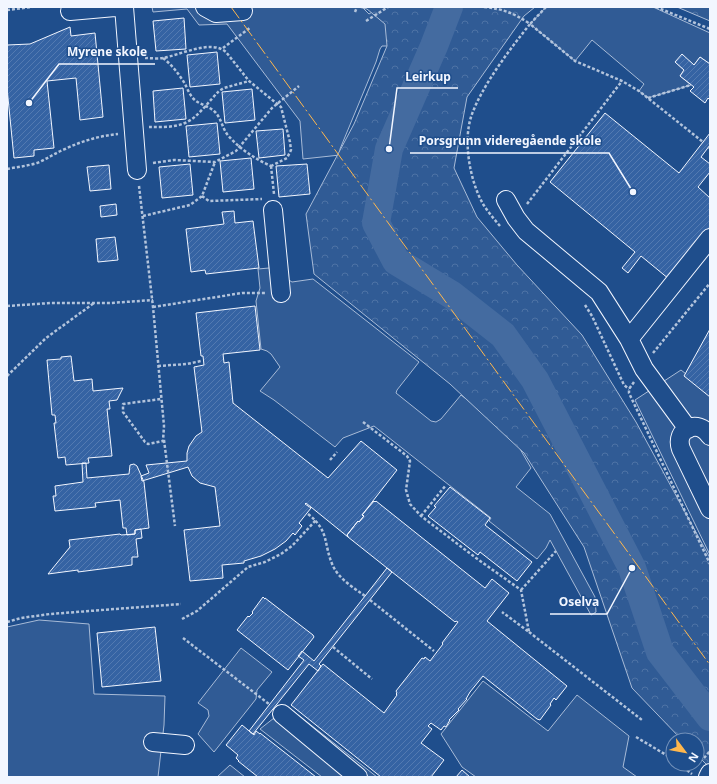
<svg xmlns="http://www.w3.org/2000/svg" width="717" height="784" font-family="'Noto Sans',sans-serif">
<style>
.built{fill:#305b95;stroke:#a8bbd7}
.forest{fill:url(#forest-crowns);stroke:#a8bbd7}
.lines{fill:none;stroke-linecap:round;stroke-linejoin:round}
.river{stroke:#446ba0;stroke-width:28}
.building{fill:url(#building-hatch);stroke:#f2f6ff}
.minor-casing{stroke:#f2f6ff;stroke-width:20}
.path{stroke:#b3c4dc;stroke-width:2.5;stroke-dasharray:3 2;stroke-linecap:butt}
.minor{stroke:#1f4e8c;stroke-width:18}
.power{stroke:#ffb74d;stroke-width:1;stroke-dasharray:14 3 2 3;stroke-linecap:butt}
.leader{fill:none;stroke:#f2f6ff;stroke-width:1.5}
.callout-dot{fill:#f2f6ff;stroke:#1f4e8c;stroke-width:1.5}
.callout-label{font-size:12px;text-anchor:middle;font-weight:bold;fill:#f2f6ff;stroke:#1f4e8c;stroke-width:3;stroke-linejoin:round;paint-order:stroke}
</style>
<defs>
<pattern id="forest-crowns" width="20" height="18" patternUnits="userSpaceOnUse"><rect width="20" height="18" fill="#305b95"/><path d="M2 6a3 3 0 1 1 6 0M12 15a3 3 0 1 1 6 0" fill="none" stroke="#4e73a5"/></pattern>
<pattern id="building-hatch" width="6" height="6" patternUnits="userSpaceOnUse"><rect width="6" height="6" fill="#3563a3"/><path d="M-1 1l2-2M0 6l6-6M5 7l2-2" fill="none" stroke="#537ab1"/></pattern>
</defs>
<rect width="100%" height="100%" fill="#1f4e8c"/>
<path class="built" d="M152 7H362L369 14 380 7 393 46H382L380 49 376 62 340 149V155L303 159 300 121 227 24 199 25 187 9 153 12Z
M546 7H653L710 33V64L700 57 694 65 682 55 675 62 684 70 680 76 691 85 648 98 639 91 644 84 592 40 575 61 530 24Z
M269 268 292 282 313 279 419 362 397 390 396 393 431 421 436 422 441 419 461 395 512 435 531 468 516 487 550 514 595 597 596 612 591 615 550 540 546 548 537 559 489 521 491 518 374 426 343 438 335 447 274 400 260 391 280 367 271 354 267 351 261 349 256 301 260 288 258 269Z
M681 370 710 393V555L635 400Z
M39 620 89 624 94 694 165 696 164 725 158 777H7V627Z
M241 648 272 672 257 690 256 699 214 752 198 734 209 716 208 710 198 703Z
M483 681 548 731 577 695 629 736 623 767 637 777H476L462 767 441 734Z
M288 707 377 777H322L260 729Z
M230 765 245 777H217Z"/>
<path class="forest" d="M358 7H535L524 16 467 97 454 168 477 217 517 265 582 335 636 422 710 558V768L697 755V740H682L632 688 584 547 524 453 450 384 314 274 306 214 354 124 387 46 385 24 367 9Z
M677 7H710V21Z"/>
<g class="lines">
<path class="river" d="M449 7 434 46 389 149 376 223 396 261 452 295 503 335 535 380 632 568 660 652 710 717"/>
</g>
<path class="building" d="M184 18 186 49 156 51 153 21Z
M70 27 71 36 95 33 103 117 80 120 76 78 47 81 54 148 34 150V156L14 158 7 88V45L30 44Z
M217 52 220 84 190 87 187 55Z
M682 54 694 65 700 57 710 64V100L708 98 705 103 690 91 694 87 680 76 684 70 675 62Z
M183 88 186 119 155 122 153 91Z
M252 89 255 120 225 123 222 92Z
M605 113 679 173 710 133V145L701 157 710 164V172L698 187 710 198V228L669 279 641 256 628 273 622 268 635 252 550 182Z
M217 123 220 154 189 157 186 126Z
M283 129 285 155 259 158 256 131Z
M251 158 254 189 223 192 220 161Z
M190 164 193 195 162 198 159 167Z
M307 164 310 194 279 197 276 166Z
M109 165 111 189 90 191 87 167Z
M116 204 117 215 101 217 100 206Z
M234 211 235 223 253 221 259 268 206 274 205 270 191 272 186 229 224 224 222 212Z
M115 237 118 260 98 262 96 239Z
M255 306 260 350 223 354 224 363 229 362 233 403 328 478 361 441 397 470 362 515 364 516 359 522 358 521 347 535 348 537 306 503 305 504 311 508 299 523 302 526 295 535 293 533 286 541 275 549 261 556 244 561V563L222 565 223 578 190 581 184 530 220 526 215 487 200 483 192 476 188 467 142 481 141 476 149 473 146 465 187 461V453L189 446 196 436 202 432 194 367 204 365 203 356H201L196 313Z
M710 329V397L684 376Z
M71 356 74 381 92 379 93 391 123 388 117 400 109 401 110 409H107L112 456 88 458 89 463 66 465 65 457 58 458 54 423H56L55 415H52L47 360 61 359V357Z
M82 463H86L87 478 129 474 130 465 134 464 137 466 144 482 149 528 135 530V534L127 535 126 528H123L120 500 95 503 96 507 55 511 53 496H56L55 486 83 482Z
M450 487 490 518 485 525 532 562 517 581 480 552 478 555 428 516 436 507 434 506Z
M374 501 375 502 376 501 485 588 492 579 509 593 487 621 567 686 556 700 554 698 550 704 551 705 540 720 537 719 483 676 470 692 466 699H467L458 709 459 710 449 720H450L446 727 444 726 441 730 431 723 428 726 432 729 421 743 444 760 431 777H381L291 705 323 664 384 713 397 695 396 694 397 693 396 691 422 658 424 659 425 657 430 661 443 644 442 643 458 622 456 621 455 622 348 537 347 535 358 521 359 522 364 516 362 515Z
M141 529 142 538 136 539 138 557H132V565L78 572V570L48 574 70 547 69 540 120 534 121 535 135 534V530Z
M387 568 392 572 319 664 321 666 318 671 309 664 253 734 249 731 304 660 298 656 302 651 314 661Z
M263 597 265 599V598L313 635 314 637 288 670 237 630 248 616 249 617 253 613 252 612Z
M155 627 161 681 102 687 97 633Z
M242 725 254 735 256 731 260 734V733L316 777H258L238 761H239L236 758 238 755 226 745Z
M462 770 470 777H456Z"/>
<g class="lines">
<g class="minor-casing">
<path id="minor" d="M124 7 137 170
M205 7 216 13 243 11
M70 11 115 7
M506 200 516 218 526 231 599 292 629 339 644 369 688 429
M273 210 281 293
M629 339 710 238
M710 436C698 418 674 429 681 449L710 509
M282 714 358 777
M153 742 185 745
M708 777 710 773"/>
</g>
<path class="path" d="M290 7V8
M484 7C503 9 514 13 530 24L546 7
M656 7 710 29
M7 10 32 7
M355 12 357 7
M366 21 388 7
M223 48 251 27
M145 58C151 58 158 59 163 58 180 55 211 39 226 52L249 81 281 107 290 142 291 150 287 158 271 166
M163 58C172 65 179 74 185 84 187 88 189 93 192 97 198 105 208 105 215 112 221 118 222 127 227 134 238 148 255 159 271 166
M648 98 691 85
M149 127C161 127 175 128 187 122 198 117 210 100 219 91L224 88 249 81
M708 147 710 148
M153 163 174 160 215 162 236 151 272 108 299 86
M271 166 274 194
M7 169C17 167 27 166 37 163 47 159 55 153 65 149 82 141 99 136 118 134
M139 186 153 307 164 426 163 441 148 444 145 442 123 412V404L161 399
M202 196 209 201 262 199
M527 204 622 81
M143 216 190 205 202 196 215 162
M500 226C494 219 488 212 483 204 470 181 463 142 471 117 481 87 510 49 530 24L575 61 622 81 639 91 703 142
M585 305 592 316 624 385 629 389
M7 306 51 303H111L153 300
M153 307 242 293H266
M653 353 710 283
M158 366 187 364 201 361
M7 376 46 338 94 303
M634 382 629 389V393L710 564
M363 422 407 456 410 461 406 490 410 504 421 516 476 558 521 590 529 632 502 612
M164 440 175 526
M330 460 337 452
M308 514C330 531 323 544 333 566 339 579 354 588 365 596
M421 516 446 485
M521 590 556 551
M370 600 434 651
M182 619 197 611 248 567 265 562 281 554 292 546 316 520
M7 622 21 618 50 614 181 604
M529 632 642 720
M183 638 269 704
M333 647 372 679
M636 737 673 759
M704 758 710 751
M679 764 692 774"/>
<use href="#minor" class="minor"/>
<path class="power" d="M231 7 710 665"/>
</g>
<path class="leader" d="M29 103L59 64H155M389 149L397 88H458M633 192L609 153H410M632 568L607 614H550"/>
<g class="callout-dot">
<circle cx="29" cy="103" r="4"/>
<circle cx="389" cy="149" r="4"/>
<circle cx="633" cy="192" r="4"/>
<circle cx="632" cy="568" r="4"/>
</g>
<g class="callout-label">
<text x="107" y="56">Myrene skole</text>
<text x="428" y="81">Leirkup</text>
<text x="510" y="145">Porsgrunn videregående skole</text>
<text x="579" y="606">Oselva</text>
</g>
<rect width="717" height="784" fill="none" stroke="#f2f6ff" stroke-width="16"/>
<g transform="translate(685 752) rotate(122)"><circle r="19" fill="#1f4e8c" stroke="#7391ba"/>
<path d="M0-3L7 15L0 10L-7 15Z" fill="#ffb74d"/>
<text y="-6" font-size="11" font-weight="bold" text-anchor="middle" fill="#f2f6ff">N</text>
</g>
</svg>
